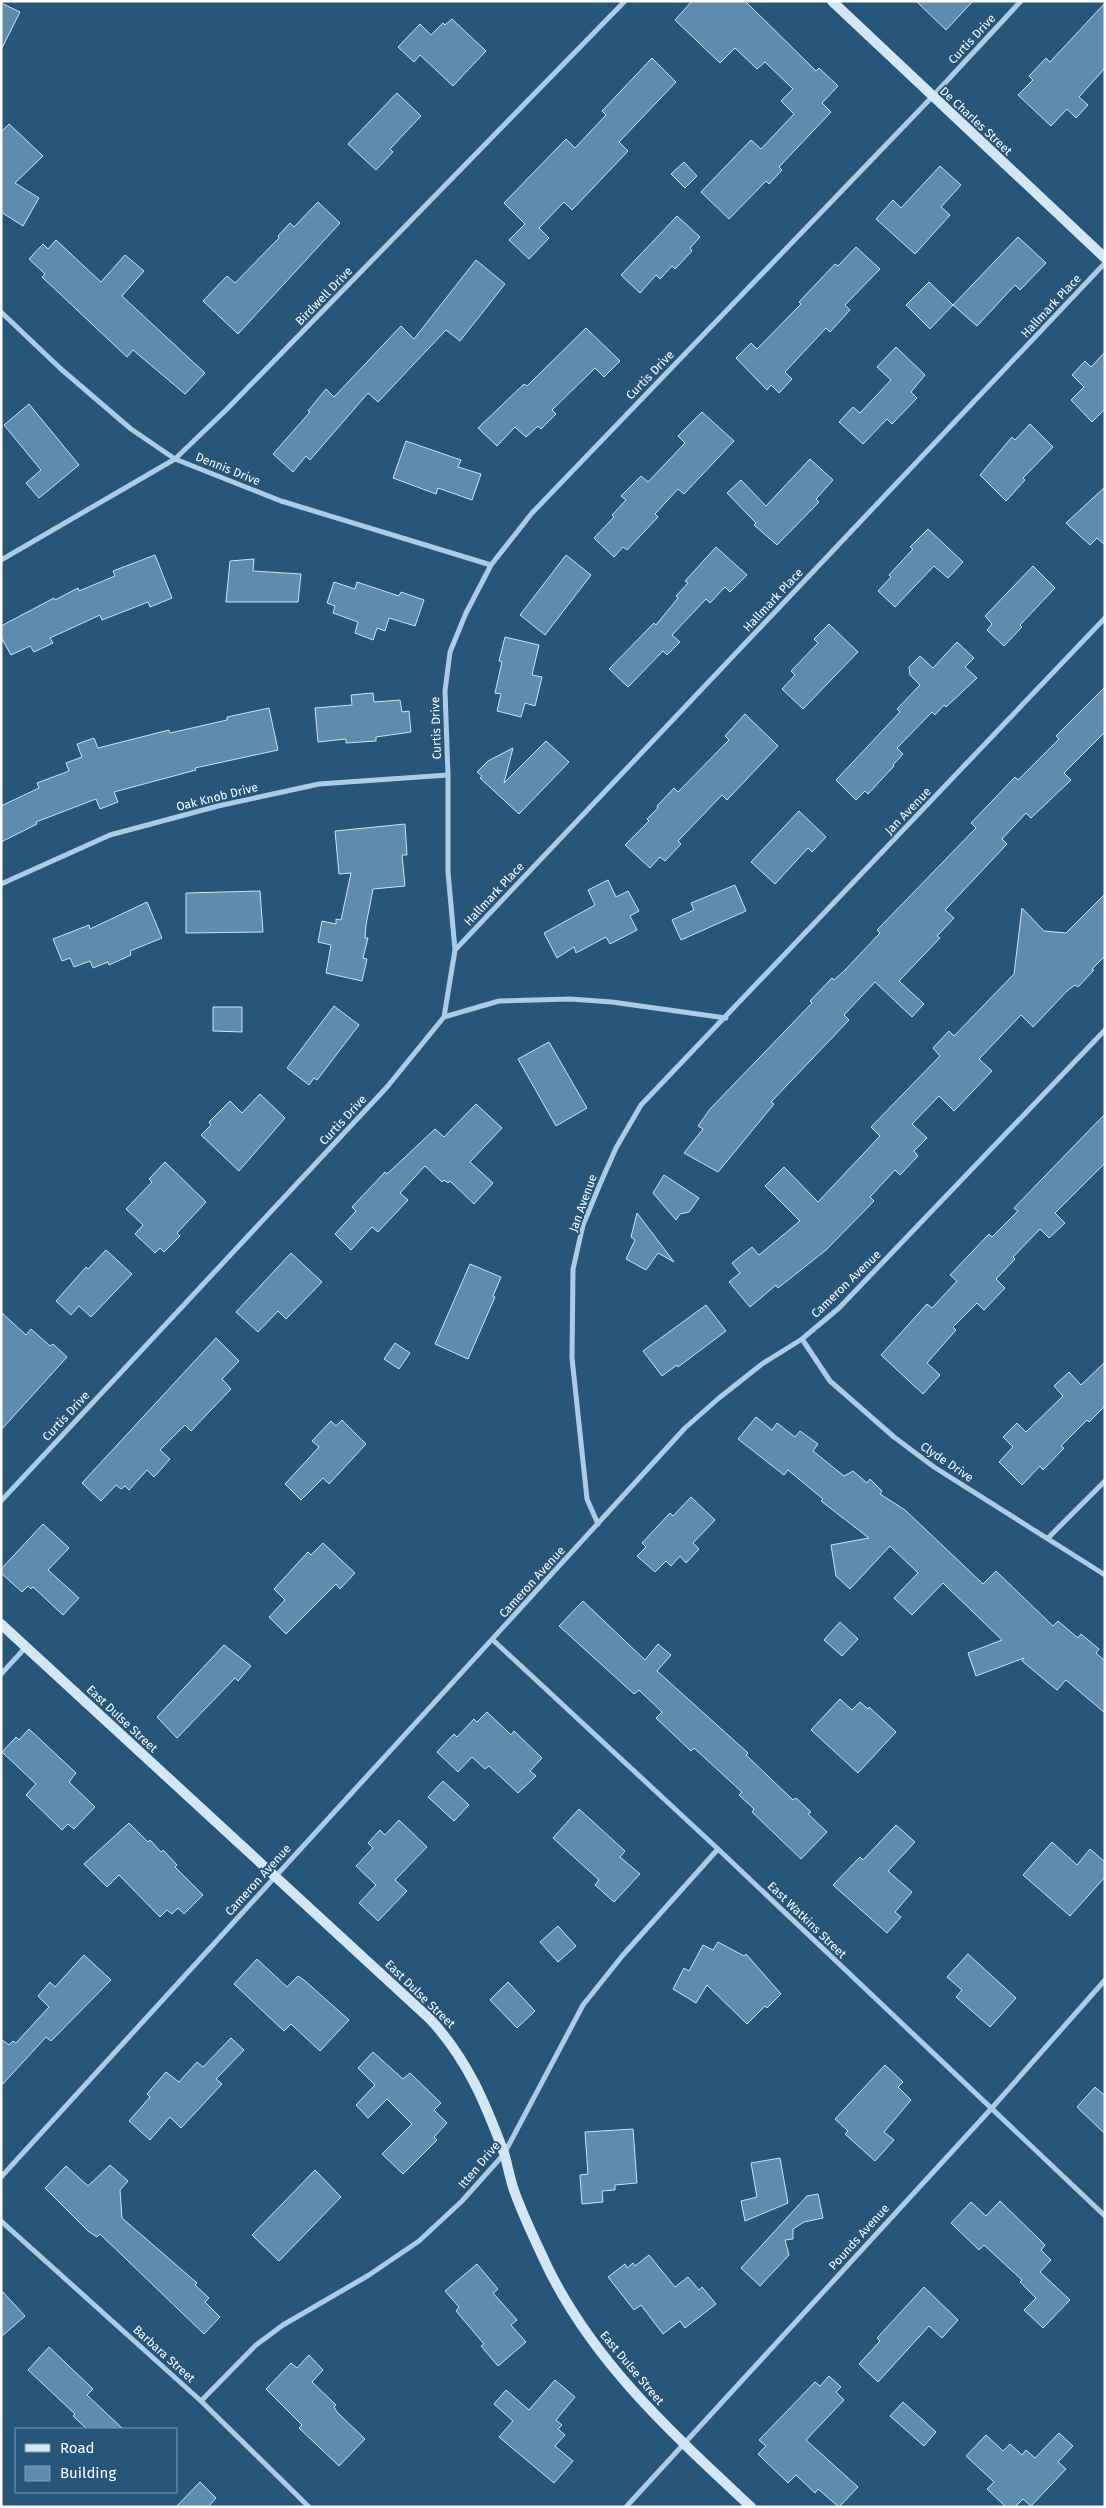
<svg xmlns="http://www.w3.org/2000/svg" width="1106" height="2508" font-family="'Fira Sans',sans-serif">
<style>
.building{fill:#5f8cac;stroke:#cde3f3}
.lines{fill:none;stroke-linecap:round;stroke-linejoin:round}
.street{stroke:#abcce4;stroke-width:5}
.secondary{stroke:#d3e6f4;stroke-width:10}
.labels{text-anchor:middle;stroke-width:4;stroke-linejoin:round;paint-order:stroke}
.street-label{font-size:12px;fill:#fff;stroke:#27567b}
</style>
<rect width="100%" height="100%" fill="#27567b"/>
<path class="building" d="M692 1H745L816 71 819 68 838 86 822 103 831 112 779 167 782 170 769 184 766 181 729 219 701 192 751 140 761 149 794 114 781 101 793 89 765 62 757 69 735 48 720 63 675 20Z
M916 1H973L946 30Z
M1 3 20 12 1 50Z
M1105 3V68L1079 97 1088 105 1076 118 1067 109 1051 126 1018 95 1033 80 1029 76 1046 58 1050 62Z
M452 19 486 51 453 86 420 55 414 62 398 47 420 24 431 35 443 23 445 25Z
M652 58 676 82 619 142 628 151 572 210 564 202 539 228 549 238 529 259 509 240 525 224 504 203 566 139 575 148 606 115 602 111Z
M397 93 421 116 390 149 393 152 376 170 348 144Z
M9 124 43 156 15 183 39 198 23 226 1 212V132Z
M684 162 697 176 685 188 671 174Z
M940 166 961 185 941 207 950 215 915 254 876 219 893 200 901 208Z
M318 202 340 223 238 334 203 301 227 276 235 283 279 238 278 236 290 223 294 227Z
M677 216 700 237 690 248 692 251 675 269 672 266 660 279 656 275 640 293 621 275Z
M1018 237 1046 263 1020 290 1015 285 977 326 953 305Z
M56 240 101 282 125 255 144 271 122 296 205 373 185 394 133 350 127 357 42 277 45 274 29 259 43 244 48 249Z
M856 247 880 269 845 305 850 310 830 332 826 328 785 372 792 379 779 393 771 385 767 390 736 358 751 343 757 349 801 304 799 302 835 264 838 266Z
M476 260 505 284 460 341 446 330 378 402 368 393 310 460 306 456 293 472 273 454 310 412 308 411 326 389 334 397 401 326 414 339Z
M929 282 953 305 930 329 906 305Z
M586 328 620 361 604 377 595 368 552 410 556 414 541 429 538 426 526 437 515 427 497 446 478 428 524 384 527 386Z
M896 347 925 375 911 392 917 398 892 424 887 419 863 444 839 422 853 407 860 413 891 380 877 367Z
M1105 352V409L1092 422 1071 400 1084 387 1072 375 1085 361 1091 367Z
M29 404 79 465 39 498 26 483 41 470 4 425Z
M702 412 734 441 684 494 678 489 655 514 658 517 627 550 623 547 614 557 594 538 614 517 612 515 626 500 621 496 641 476 648 482 685 443 678 436Z
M1030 424 1053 447 1023 478 1025 480 1006 501 980 475 1012 437 1015 440Z
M406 441 461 460 458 467 481 474 472 500 438 488 436 494 393 478Z
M810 459 833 480 816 499 819 502 777 545 754 525 756 523 727 493 741 480 766 506Z
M1105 487V545L1097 538 1090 545 1066 523Z
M928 529 963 562 948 578 934 566 895 607 878 591 891 577 889 575 913 549 910 547Z
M716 547 747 575 730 592 725 587 710 603 706 599 672 635 680 642 667 655 663 651 628 687 609 669 654 623 656 625 678 598 676 596 688 583 685 581Z
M155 555 172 598 150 607 148 602 102 620 100 615 50 638 53 643 34 652 30 646 11 655 1 637V626L54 598 55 600 78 588 79 591 115 576 113 571Z
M566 555 591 575 545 635 520 615Z
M254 559 253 571 301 574 298 602H226L230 561Z
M1033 566 1055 588 1020 625 1022 627 1004 646 987 630 992 624 985 616Z
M334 582 355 589 357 582 399 596 401 592 424 600 415 626 389 618 385 631 377 628 373 640 355 633 358 622 333 613 335 606 327 603Z
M829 624 858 652 803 709 782 689 795 675 791 671 818 643 814 639Z
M505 637 539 645 532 675 542 677 535 706 525 703 521 717 497 711 501 694 495 693 502 662 499 661Z
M957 642 974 658 965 667 977 678 946 707 944 705 935 715 932 712 897 748 903 754 893 765 894 766 868 794 865 791 856 800 836 780 900 712 897 709 920 685 910 675 909 667 920 656 933 668Z
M1105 687V732L1064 773 1071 780 1031 818 1026 813 1002 839 1007 844 945 910 954 918 937 936 940 938 899 981 924 1004 912 1017 875 982 844 1015 849 1020 771 1102 774 1104 718 1172 684 1153 703 1129 698 1126 710 1109 812 1003 810 1001 832 978 834 980 845 970 880 933 877 930 976 828 971 823 1015 777 1018 780 1059 739 1056 736Z
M373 693 374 702 400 700 402 712 409 711 411 732 376 737V741L346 743V739L318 742 315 708 352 705 351 695Z
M269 708 278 750 195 768 196 770 114 792 118 802 100 809 96 799 36 822 37 824 1 842V806L39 788 37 783 69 771 66 763 82 757 77 744 94 738 98 748 169 730 170 733 227 720V717Z
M745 714 778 746 727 800 722 795 678 841 681 844 665 861 660 857 650 868 625 845 649 821 647 819 658 808 657 806 674 788 678 792 729 740 725 736Z
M546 741 569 762 519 814 480 778 482 776 477 772 488 761 513 748 504 783Z
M799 811 826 837 812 852 808 848 775 884 751 862Z
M405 824 407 855H402L405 886 373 889 366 925 365 938H368L363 958 367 959 362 981 326 973 331 945 318 942 322 921 336 924V919L341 920 351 873 339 874 335 831Z
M608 880 616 897 628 891 639 911 630 916 637 930 610 944 606 937 576 953 574 947 557 958 544 933 595 905 588 890Z
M735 885 746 911 681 940 672 920 694 910 691 903Z
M260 891 263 932 186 933V893Z
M1105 894V956L1092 969 1094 970 1078 987 1075 985 1067 991 1033 1027 1021 1015 979 1059 992 1071 954 1111 939 1096 912 1124 927 1138 914 1151 918 1156 900 1175 895 1170 870 1197 874 1201 826 1250 778 1288 776 1285 750 1307 729 1282 740 1273 732 1263 752 1247 759 1255 800 1221 765 1186 784 1167 818 1202 880 1136 871 1127 940 1056 933 1048 949 1031 954 1036 1014 974 1022 908 1044 931 1066 933Z
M147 902 162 938 130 951 131 955 109 965 108 962 93 968 90 961 74 967 70 958 62 961 53 939 89 925 90 929Z
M334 1006 359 1025 317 1080 314 1078 309 1085 287 1068Z
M213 1007H242V1032L213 1031Z
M549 1042 587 1108 556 1126 518 1059Z
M260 1094 285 1118 239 1171 201 1135 211 1125 209 1122 230 1101 242 1113Z
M476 1104 502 1128 470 1162 493 1183 474 1204 450 1181 448 1183 444 1180 442 1182 425 1166 400 1193 408 1200 378 1232 372 1227 351 1250 335 1234 356 1211 352 1207 385 1172 387 1174 435 1129 444 1137Z
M1105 1114V1163L1055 1213 1065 1223 1049 1238 1040 1229 1013 1257 1015 1259 996 1279 1005 1288 984 1310 977 1303 953 1327 956 1330 927 1363 940 1375 923 1394 881 1355 927 1304 932 1308 957 1281 950 1275 989 1234 992 1237 1018 1211 1014 1208Z
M165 1162 206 1202 177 1233 180 1236 164 1252 160 1248 155 1253 135 1234 143 1225 126 1209 152 1182 149 1179Z
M664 1175 699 1198 689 1212 680 1214 676 1220 653 1193Z
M637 1213 653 1234 674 1262 658 1253 646 1270 626 1259 635 1240 631 1237Z
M106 1250 132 1274 91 1317 79 1306 71 1315 56 1301 86 1267 88 1269Z
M291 1253 322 1282 286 1319 278 1311 258 1332 236 1312Z
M470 1264 501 1277 493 1296 495 1297 468 1359 435 1344Z
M706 1305 726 1331 678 1367 677 1365 662 1376 643 1351Z
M1 1312 26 1335 31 1329 50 1346 53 1344 67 1357 1 1430Z
M216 1338 239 1361 222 1379 231 1389 191 1431 185 1425 160 1450 170 1459 154 1477 147 1470 129 1490 125 1486 121 1489 116 1485 101 1501 82 1483Z
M395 1343 410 1353 399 1369 384 1359Z
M1105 1362V1406L1089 1422 1087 1420 1061 1446 1064 1448 1043 1470 1040 1466 1022 1485 999 1462 1013 1447 1003 1437 1017 1423 1026 1432 1063 1396 1054 1386 1069 1372 1081 1385Z
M756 1417 772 1430 777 1423 795 1437 800 1431 818 1444 813 1451 844 1476 853 1471 867 1483 870 1479 882 1491 880 1494 905 1510 983 1584 996 1571 1053 1626 1058 1621 1078 1638 1081 1634 1099 1649 1096 1653 1105 1661V1713L1066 1680 1057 1690 1022 1661 1024 1658 976 1676 968 1653 1002 1640 943 1583 912 1615 894 1598 918 1573 890 1546 850 1589 836 1576 831 1545 869 1538 821 1501 823 1499 788 1470 784 1475 738 1439Z
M342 1420 366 1444 329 1484 323 1478 301 1500 285 1484 319 1447 312 1441 331 1421 336 1426Z
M691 1497 715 1520 693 1543 699 1549 686 1563 680 1556 671 1566 666 1561 655 1572 637 1556 646 1547 642 1543 670 1513 673 1516Z
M43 1524 69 1548 48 1570 79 1598 63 1615 33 1587 31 1589 28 1586 22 1592 1 1573V1569Z
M323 1543 355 1573 340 1589 336 1584 286 1634 269 1617 285 1600 274 1589 308 1552 311 1555Z
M583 1601 645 1660 658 1644 671 1655 657 1671 748 1753 746 1755 793 1800 796 1798 811 1812 808 1814 827 1832 801 1859 752 1812 754 1809 739 1795 742 1792 694 1748 691 1751 656 1718 662 1712 639 1690 634 1694 559 1626Z
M840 1622 858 1639 842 1656 824 1640Z
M224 1645 251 1666 238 1681 235 1678 177 1738 157 1717Z
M840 1699 852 1710 860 1702 868 1709 869 1707 896 1732 858 1773 811 1730Z
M487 1712 511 1735 514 1731 542 1758 530 1771 536 1776 518 1793 489 1766 485 1769 472 1757 458 1772 437 1752 454 1734 457 1737 474 1719 477 1722Z
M29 1729 76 1773 69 1782 95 1807 74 1829 68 1824 62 1830 26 1795 36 1784 2 1752 16 1737 19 1740Z
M443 1781 469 1805 454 1821 428 1797Z
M579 1809 625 1851 620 1857 640 1874 614 1902 595 1885 599 1880 553 1838Z
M399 1820 427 1847 395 1880 407 1891 378 1921 359 1903 376 1885 356 1866 373 1848 368 1843 380 1830 385 1835Z
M129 1823 148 1842 150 1840 161 1852 163 1850 177 1865 175 1867 203 1895 184 1914 178 1908 172 1914 167 1910 160 1917 119 1875 107 1887 84 1864Z
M896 1825 915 1842 888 1871 912 1892 895 1912 901 1917 887 1933 833 1885 860 1857 863 1860Z
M1052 1842 1077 1865 1090 1849 1105 1862V1877L1070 1916 1023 1875Z
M558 1926 576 1946 558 1962 540 1942Z
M718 1942 744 1956 746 1954 781 1994 767 2008 765 2006 747 2024 707 1985 696 2003 673 1989 684 1968 689 1971 703 1945 713 1950Z
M968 1954 1016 1998 990 2027 956 1997 962 1990 947 1977Z
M84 1955 111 1980 51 2041 46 2037 1 2086V2039L9 2045 13 2041 16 2043 49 2007 38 1996 50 1982 55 1987Z
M257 1959 287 1987 298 1976 304 1980 349 2020 320 2051 291 2024 284 2031 234 1984Z
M508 1982 535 2011 517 2028 490 2000Z
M231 2038 244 2050 216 2079 222 2084 181 2128 170 2117 150 2140 129 2121 150 2097 147 2094 166 2072 179 2082 197 2062 203 2067Z
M373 2052 403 2079 410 2073 441 2103 434 2110 447 2123 434 2137 437 2140 403 2174 382 2154 412 2124 387 2099 368 2118 356 2105 375 2085 358 2068Z
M885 2065 903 2082 898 2087 911 2100 884 2132 894 2140 875 2161 845 2134 848 2131 835 2119Z
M1095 2087 1105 2096V2134L1077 2107Z
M633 2129 637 2183 615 2185V2190L602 2191 603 2202 582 2204 580 2175 588 2174 585 2132Z
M780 2158 788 2203 745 2221 741 2201 757 2197 751 2163Z
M110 2165 128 2181 120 2190 122 2218 197 2283 195 2285 209 2298 205 2302 220 2317 204 2334 100 2234 97 2237 88 2231 45 2188 66 2166 88 2186Z
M315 2170 341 2197 279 2261 252 2235Z
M818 2194 823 2218 804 2222 793 2229V2239L785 2240 789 2255 760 2286 741 2268 807 2196Z
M1000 2201 1045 2245 1041 2250 1051 2260 1040 2272 1070 2300 1043 2328 1024 2310 1036 2298 1020 2282 1022 2280 984 2245 979 2250 951 2223 971 2202 986 2216Z
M649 2255 675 2287 688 2277 699 2290 702 2287 716 2304 685 2328 680 2321 663 2334 641 2305 634 2310 608 2277 625 2264 627 2268 633 2263 635 2266Z
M477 2264 498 2289 493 2293 517 2320 511 2325 526 2342 498 2366 481 2346 484 2344 456 2311 459 2307 445 2291Z
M924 2287 958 2320 942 2338 929 2326 878 2382 859 2364 880 2341 877 2338Z
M1 2290 25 2316 1 2337Z
M49 2347 93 2389 87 2395 123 2429H87L73 2416 75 2414 28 2370Z
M309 2355 323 2370 312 2382 336 2405 334 2407 337 2412 365 2439 339 2466 299 2428 302 2425 266 2389 291 2363 297 2368Z
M829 2376 841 2387 836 2392 844 2400 806 2440 858 2487 839 2507 818 2489 815 2493 796 2475 788 2483 758 2454 766 2446 759 2440 815 2382 820 2386Z
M555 2380 575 2397 556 2420 562 2425 558 2429 565 2435 555 2446 573 2461 554 2483 499 2437 513 2421 494 2404 506 2390 529 2410Z
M903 2402 936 2432 924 2446 890 2416Z
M1059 2433 1073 2446 1058 2462 1066 2469 1031 2506 1023 2499 1015 2507H1006L987 2489 994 2482 966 2456 986 2435 1003 2451 1010 2444 1022 2455 1026 2450 1035 2458Z
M200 2482 216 2498 208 2507H176Z"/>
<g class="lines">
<path class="street" d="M1 312 61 369 131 429 175 459 281 501 491 565
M1 560 175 459 227 409 625 1
M1 884 110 835 218 806 319 784 448 775
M455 950 1105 263
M444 1017 499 1001 570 999 612 1002 726 1018
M802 1339 830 1381 894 1437 934 1467 1105 1575
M1 1501 387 1087 444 1017 455 950 448 872V775L445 691 450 652 466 613 491 565 532 513 932 97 1021 1
M598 1524 587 1499 572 1358 573 1269 583 1225 600 1184 616 1148 641 1105 1105 618
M1048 1538 1105 1481
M493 1640 718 1849 1105 2216
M1 1674 26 1647
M1 2177 685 1428 719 1398 762 1364 802 1339 839 1308 1105 1030
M1 2221 201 2401 309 2507
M201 2401 256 2345 283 2325 369 2275 419 2241 462 2201 504 2154 583 2005 623 1955 718 1849
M626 2507 991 2109 1105 1980"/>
<path class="secondary" d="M832 1 1105 258
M1 1624 430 2019C467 2059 485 2102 504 2153 508 2166 510 2180 515 2193 524 2218 536 2242 547 2266 594 2363 673 2434 751 2507"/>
</g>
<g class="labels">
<g class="street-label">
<text transform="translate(972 39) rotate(-47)" y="4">Curtis Drive</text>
<text transform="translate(976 121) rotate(43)" y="4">De Charles Street</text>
<text transform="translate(324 296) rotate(-46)" y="4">Birdwell Drive</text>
<text transform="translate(1051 306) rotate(-47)" y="4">Hallmark Place</text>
<text transform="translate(650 375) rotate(-46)" y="4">Curtis Drive</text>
<text transform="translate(228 469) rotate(22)" y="4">Dennis Drive</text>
<text transform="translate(773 600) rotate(-47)" y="4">Hallmark Place</text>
<text transform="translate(436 728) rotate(-92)" y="4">Curtis Drive</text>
<text transform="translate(217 797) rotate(-14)" y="4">Oak Knob Drive</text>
<text transform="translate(908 811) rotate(-46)" y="4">Jan Avenue</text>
<text transform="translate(494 894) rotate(-47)" y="4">Hallmark Place</text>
<text transform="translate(343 1120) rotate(-47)" y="4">Curtis Drive</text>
<text transform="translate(583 1203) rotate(-70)" y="4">Jan Avenue</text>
<text transform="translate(846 1284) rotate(-44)" y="4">Cameron Avenue</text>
<text transform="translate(66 1416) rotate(-47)" y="4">Curtis Drive</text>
<text transform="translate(947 1462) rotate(34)" y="4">Clyde Drive</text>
<text transform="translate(532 1582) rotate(-48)" y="4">Cameron Avenue</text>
<text transform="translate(122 1719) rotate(43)" y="4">East Dulse Street</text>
<text transform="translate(258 1880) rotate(-48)" y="4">Cameron Avenue</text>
<text transform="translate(807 1920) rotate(44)" y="4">East Watkins Street</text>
<text transform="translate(420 1994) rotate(44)" y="4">East Dulse Street</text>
<text transform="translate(479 2165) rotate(-50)" y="4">Itten Drive</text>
<text transform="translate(859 2237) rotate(-48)" y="4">Pounds Avenue</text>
<text transform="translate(164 2354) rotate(42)" y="4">Barbara Street</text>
<text transform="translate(632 2368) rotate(50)" y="4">East Dulse Street</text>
</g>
</g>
<rect width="1106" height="2508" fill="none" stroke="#ffffff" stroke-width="5"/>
<rect x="15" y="2428" width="162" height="65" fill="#27567b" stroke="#7d9ab0"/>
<rect x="25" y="2444" width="25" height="8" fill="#d3e6f4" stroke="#7d9ab0"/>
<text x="60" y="2453" font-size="15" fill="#ffffff">Road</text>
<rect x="25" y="2466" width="25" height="15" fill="#5f8cac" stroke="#7d9ab0"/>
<text x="60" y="2478" font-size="15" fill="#ffffff">Building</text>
</svg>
